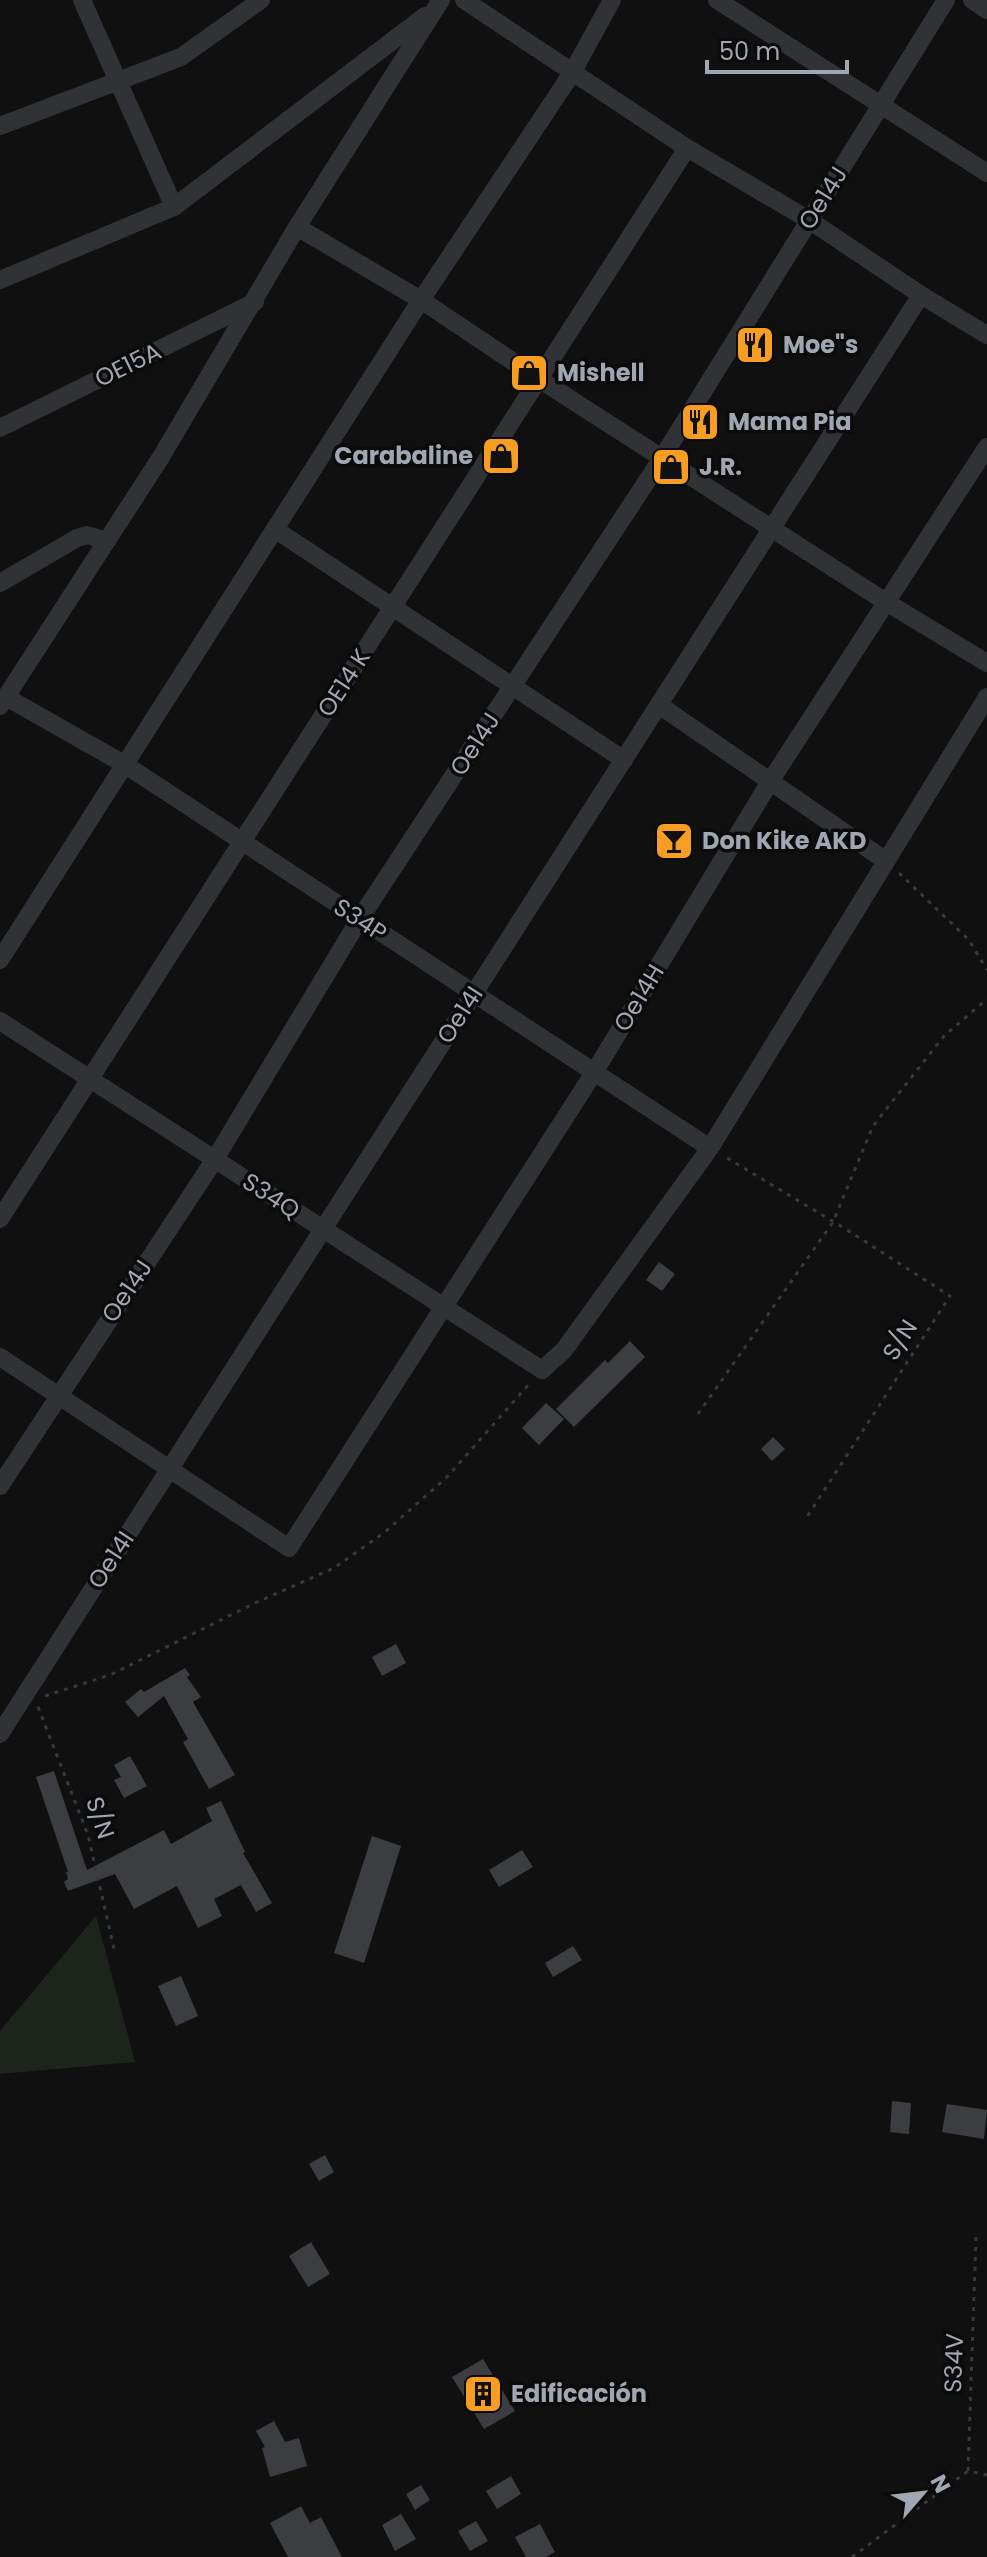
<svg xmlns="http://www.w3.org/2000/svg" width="987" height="2557" font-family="Poppins,sans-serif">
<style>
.green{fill:#1c241c}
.building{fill:#3b3d41}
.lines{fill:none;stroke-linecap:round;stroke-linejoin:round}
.path{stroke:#36393d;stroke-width:3;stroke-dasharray:4 6;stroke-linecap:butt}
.minor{stroke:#303236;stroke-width:18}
.labels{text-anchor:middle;stroke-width:7;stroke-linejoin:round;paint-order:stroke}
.street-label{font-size:24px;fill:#a0a7b2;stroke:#0b0b0c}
.poi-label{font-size:24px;font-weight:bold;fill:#a0a7b2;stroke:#0b0b0c;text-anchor:start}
</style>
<rect width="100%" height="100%" fill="#101011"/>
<path class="green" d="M96 1916 135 2062 0 2074V2031Z"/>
<path class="building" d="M659 1262 675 1274 662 1291 646 1280Z
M630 1341 645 1357 574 1427 556 1409 605 1360 608 1363Z
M546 1403 564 1419 539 1445 522 1428Z
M773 1437 785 1449 772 1461 761 1449Z
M396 1644 406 1663 382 1676 372 1657Z
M185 1668 190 1675 187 1677 201 1697 193 1702 235 1775 209 1789 183 1742 188 1739 164 1696 138 1717 125 1702 141 1689 144 1692Z
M130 1756 147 1786 124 1798 114 1780 121 1777 114 1765Z
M54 1771 87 1870 164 1830 171 1844 212 1821 206 1808 221 1801 245 1852 243 1853 272 1903 256 1912 241 1885 214 1899 222 1916 198 1928 177 1886 134 1909 115 1874 68 1891 64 1882 68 1879 66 1872H68L36 1777Z
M372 1836 401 1846 364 1963 334 1953Z
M522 1850 533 1867 499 1887 489 1870Z
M573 1946 582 1960 553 1977 545 1963Z
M181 1976 198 2016 176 2026 158 1986Z
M892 2101 911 2103 909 2134 890 2132Z
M947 2104 987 2110 984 2139 942 2132Z
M325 2155 334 2172 319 2181 309 2164Z
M311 2242 330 2274 308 2287 289 2256Z
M483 2359 515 2411 484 2429 452 2377Z
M274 2421 285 2442 299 2438 307 2466 270 2477 262 2448 265 2447 256 2431Z
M511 2476 521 2494 497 2509 486 2491Z
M421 2485 430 2500 415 2510 406 2494Z
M301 2506 310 2523 321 2517 342 2557H288L270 2523Z
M401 2514 416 2539 395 2551 382 2525Z
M476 2521 488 2541 470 2551 458 2531Z
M540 2524 555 2552 546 2557H526L515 2537Z"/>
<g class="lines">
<path class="path" d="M899 873 969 940 987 970
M727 1158 844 1228 950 1296 805 1520
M698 1414 833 1222 873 1126 944 1036 987 999
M45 1696 110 1675 255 1603 334 1568 385 1532 446 1478 531 1382
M38 1707 88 1835 115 1953
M976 2237 968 2471 987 2475
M852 2557 968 2471"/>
<path class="minor" d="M82 0 174 207
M464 0 687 148 809 220 921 295 987 335
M717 0 987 173
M972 0 987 10
M0 126 181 57 261 0
M297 227 421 300 539 379 886 602 987 663
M0 280 174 207 425 16
M0 428 255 302
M276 530 624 760
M0 583 77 538 87 535 107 541
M6 697 124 764 710 1148
M659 705 886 861
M0 706 161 457 297 227 441 0
M0 960 421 300 572 73 612 0
M0 1021 542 1370 564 1350 710 1148 987 697
M0 1219 687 148
M0 1357 289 1548 595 1071 771 780 987 447
M0 1486 215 1159 359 920 662 458 946 0
M0 1734 921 295"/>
</g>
<defs>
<g id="restaurant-square" transform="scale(2)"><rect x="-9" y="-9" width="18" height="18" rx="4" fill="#f69d22" stroke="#0b0b0c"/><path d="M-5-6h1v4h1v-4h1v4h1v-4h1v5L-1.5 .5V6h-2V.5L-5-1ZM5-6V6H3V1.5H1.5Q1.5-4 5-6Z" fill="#111"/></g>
<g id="shop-square" transform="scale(2)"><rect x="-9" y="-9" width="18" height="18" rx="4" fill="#f69d22" stroke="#0b0b0c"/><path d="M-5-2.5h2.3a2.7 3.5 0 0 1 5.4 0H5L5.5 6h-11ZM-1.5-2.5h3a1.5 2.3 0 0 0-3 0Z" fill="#111"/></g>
<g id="bar-square" transform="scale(2)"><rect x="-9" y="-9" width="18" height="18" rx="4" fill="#f69d22" stroke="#0b0b0c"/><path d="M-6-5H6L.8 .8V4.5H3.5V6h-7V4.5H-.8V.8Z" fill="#111"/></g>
<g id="building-square" transform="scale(2)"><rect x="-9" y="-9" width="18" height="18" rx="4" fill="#f69d22" stroke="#0b0b0c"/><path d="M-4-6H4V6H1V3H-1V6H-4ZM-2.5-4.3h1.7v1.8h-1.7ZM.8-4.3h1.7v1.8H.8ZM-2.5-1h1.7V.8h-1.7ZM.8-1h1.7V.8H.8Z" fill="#111"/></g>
</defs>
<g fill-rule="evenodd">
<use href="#restaurant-square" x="755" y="345"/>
<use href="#shop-square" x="529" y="373"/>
<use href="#restaurant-square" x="700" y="422"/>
<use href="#shop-square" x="501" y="456"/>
<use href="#shop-square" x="671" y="467"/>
<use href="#bar-square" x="674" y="841"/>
<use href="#building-square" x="483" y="2394"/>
</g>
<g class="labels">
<g class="street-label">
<text transform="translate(823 198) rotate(-58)" y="8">Oe14J</text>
<text transform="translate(128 365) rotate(-26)" y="8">OE15A</text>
<text transform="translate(344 683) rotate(-57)" y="8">OE14 K</text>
<text transform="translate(475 744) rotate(-57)" y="8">Oe14J</text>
<text transform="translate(360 920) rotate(33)" y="8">S34P</text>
<text transform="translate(639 998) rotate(-59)" y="8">Oe14H</text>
<text transform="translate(460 1015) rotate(-57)" y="8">Oe14I</text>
<text transform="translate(271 1196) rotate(33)" y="8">S34Q</text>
<text transform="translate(127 1291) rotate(-56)" y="8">Oe14J</text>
<text transform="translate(900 1340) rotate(-57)" y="8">S/N</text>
<text transform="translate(111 1560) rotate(-57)" y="8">Oe14I</text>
<text transform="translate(100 1818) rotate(72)" y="8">S/N</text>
<text transform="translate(954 2363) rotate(-88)" y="8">S34V</text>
</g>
<g class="poi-label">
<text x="783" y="353">Moe"s</text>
<text x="557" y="381">Mishell</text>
<text x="728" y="430">Mama Pia</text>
<text x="473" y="464" text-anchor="end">Carabaline</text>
<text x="699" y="475">J.R.</text>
<text x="702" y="849">Don Kike AKD</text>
<text x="511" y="2402">Edificación</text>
</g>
</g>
<g transform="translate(923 2493) rotate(62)" stroke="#0b0b0c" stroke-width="6" paint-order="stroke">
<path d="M0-6L14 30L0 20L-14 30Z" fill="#a0a7b2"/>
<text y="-12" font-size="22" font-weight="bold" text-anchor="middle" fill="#a0a7b2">N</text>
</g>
<path d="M707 60v12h140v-12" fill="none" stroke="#a0a7b2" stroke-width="4"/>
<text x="719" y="60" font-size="24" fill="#a0a7b2" stroke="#0b0b0c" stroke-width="6" paint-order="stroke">50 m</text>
</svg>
